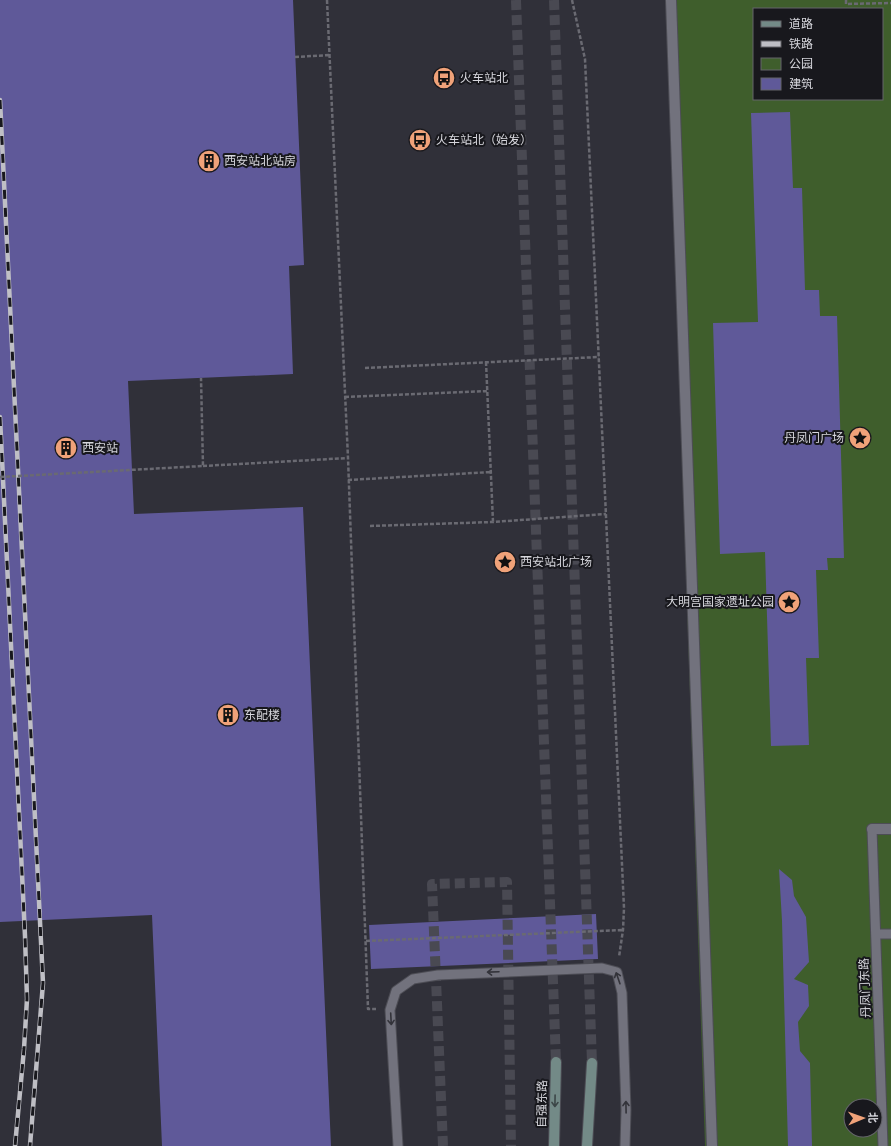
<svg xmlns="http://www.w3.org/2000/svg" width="891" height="1146" font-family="Jost,'Noto Sans SC',sans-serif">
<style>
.green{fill:#3f5e2c;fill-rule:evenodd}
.building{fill:#5f5999}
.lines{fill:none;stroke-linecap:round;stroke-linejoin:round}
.minor-tunnel{stroke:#494952;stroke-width:10;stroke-dasharray:10 5;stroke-linecap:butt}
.secondary-tunnel{stroke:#494952;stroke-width:10;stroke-dasharray:10 5;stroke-linecap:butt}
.service-casing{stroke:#4d4d55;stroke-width:11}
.pedestrian-casing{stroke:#4d4d55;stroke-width:12}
.secondary-casing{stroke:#4d4d55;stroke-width:12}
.path{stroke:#6a6a72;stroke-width:2.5;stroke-dasharray:4 2;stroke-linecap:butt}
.service{stroke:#72727d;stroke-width:9}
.pedestrian{stroke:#72727d;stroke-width:10}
.secondary{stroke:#738a87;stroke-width:10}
.rail-casing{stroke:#bfbfc5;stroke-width:4.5}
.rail{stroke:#18181d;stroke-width:3;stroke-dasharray:9;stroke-linecap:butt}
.path-bridge{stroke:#6a6a72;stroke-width:2.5;stroke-dasharray:4 2;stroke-linecap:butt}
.oneway{stroke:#33333a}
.oneway2{stroke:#3c4647}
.labels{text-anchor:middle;stroke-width:4;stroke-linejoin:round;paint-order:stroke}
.poi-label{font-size:12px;fill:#d7d7dd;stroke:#18181d;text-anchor:start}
.street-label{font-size:12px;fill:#d7d7dd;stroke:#18181d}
</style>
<rect width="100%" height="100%" fill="#303039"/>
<path class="green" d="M667 0H891V1146H705ZM754 9H882V99H754ZM851 1106H875V1130H851Z"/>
<path class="building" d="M0 0H293L304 265 289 266 293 374 128 381 134 514 303 507 331 1146H162L152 915 0 922Z
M790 112 793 188H802L805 290H819L820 316H837L844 558H827L828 570H816L819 658H806L809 745 771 746 765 552 720 554 713 323 758 322 751 113Z
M779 869 792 880 794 896 806 917 809 962 794 979 808 985 809 1006 798 1022 800 1051 810 1063 812 1146H788L782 921Z
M596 914 598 959 371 969 369 925Z"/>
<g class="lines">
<path class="minor-tunnel" d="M443 1146 432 884 507 882 511 1146"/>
<path class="secondary-tunnel" d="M516 0 556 1062
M554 0 592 1063"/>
<g class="service-casing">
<path id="service" d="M872 829 883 1146
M876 934H891
M398 1146 390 1010 396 991 413 979 438 975 602 968 617 972 622 993 626 1110 625 1146"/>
</g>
<g class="pedestrian-casing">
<path id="pedestrian" d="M671 0 712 1146
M872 829H891"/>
</g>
<g class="secondary-casing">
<path id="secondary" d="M554 1146 556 1062
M587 1146 592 1063"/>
</g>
<path class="path" d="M327 0 348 458 368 1009H376
M572 0 585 59 624 908 623 930 619 957
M846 0V4L891 3
M295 57 330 55
M486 362 493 522
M365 368 599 357
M345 397 488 391
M203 466 348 458
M348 480 491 472
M370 526 493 522 606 514
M366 941 623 930"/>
<use href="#service" class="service"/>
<use href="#pedestrian" class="pedestrian"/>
<use href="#secondary" class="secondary"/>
<g class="rail-casing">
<path id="rail" d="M0 100 43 983 30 1146
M0 417 25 936 27 999 24 1049 15 1146"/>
</g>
<use href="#rail" class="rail"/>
<path class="path-bridge" d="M0 477 203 466 201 378"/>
</g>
<defs><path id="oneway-shaft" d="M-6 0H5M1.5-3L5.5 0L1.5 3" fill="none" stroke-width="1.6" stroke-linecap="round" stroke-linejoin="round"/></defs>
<g class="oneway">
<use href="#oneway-shaft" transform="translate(493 972) rotate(178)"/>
<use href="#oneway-shaft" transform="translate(618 978) rotate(-109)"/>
<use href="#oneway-shaft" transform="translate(391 1019) rotate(87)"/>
<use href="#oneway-shaft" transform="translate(626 1107) rotate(-91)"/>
</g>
<use class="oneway2" href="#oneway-shaft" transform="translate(555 1101) rotate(91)"/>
<defs>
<g id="bus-disc" transform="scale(1.15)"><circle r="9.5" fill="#f0a279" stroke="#18181d"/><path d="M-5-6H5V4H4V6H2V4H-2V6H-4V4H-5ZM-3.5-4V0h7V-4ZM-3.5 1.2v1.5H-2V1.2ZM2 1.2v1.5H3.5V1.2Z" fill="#111"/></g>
<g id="building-disc" transform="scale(1.15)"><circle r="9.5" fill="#f0a279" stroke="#18181d"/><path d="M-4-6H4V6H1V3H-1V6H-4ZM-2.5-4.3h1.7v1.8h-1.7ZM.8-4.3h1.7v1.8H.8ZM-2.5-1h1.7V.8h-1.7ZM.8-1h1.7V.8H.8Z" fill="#111"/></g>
<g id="sight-disc" transform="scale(1.15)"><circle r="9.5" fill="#f0a279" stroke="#18181d"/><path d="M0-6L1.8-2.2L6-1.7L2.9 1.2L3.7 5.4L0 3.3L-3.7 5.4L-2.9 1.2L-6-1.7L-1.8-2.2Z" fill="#111"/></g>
</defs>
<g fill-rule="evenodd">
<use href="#bus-disc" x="444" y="78"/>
<use href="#bus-disc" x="420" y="140"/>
<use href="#building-disc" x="209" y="161"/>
<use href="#sight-disc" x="860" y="438"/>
<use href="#building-disc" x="66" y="448"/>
<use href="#sight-disc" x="505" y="562"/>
<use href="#sight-disc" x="789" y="602"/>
<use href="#building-disc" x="228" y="715"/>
</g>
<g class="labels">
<g class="poi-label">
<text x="460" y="82">火车站北</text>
<text x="436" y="144">火车站北（始发）</text>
<text x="224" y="165">西安站北站房</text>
<text x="844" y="442" text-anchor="end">丹凤门广场</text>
<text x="82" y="452">西安站</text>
<text x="520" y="566">西安站北广场</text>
<text x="774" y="606" text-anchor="end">大明宫国家遗址公园</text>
<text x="244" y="719">东配楼</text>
</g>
<g class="street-label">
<text transform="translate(865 988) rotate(-92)" y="4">丹凤门东路</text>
<text transform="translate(542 1104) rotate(-89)" y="4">自强东路</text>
</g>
</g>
<rect x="753" y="8" width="130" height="92" fill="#18181d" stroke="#64646a"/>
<rect x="761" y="21" width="20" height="6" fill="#738a87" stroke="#64646a"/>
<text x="789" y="28" font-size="12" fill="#d7d7dd">道路</text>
<rect x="761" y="41" width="20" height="6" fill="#bfbfc5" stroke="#64646a"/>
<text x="789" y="48" font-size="12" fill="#d7d7dd">铁路</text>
<rect x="761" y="58" width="20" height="12" fill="#3f5e2c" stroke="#64646a"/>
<text x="789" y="68" font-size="12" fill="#d7d7dd">公园</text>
<rect x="761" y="78" width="20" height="12" fill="#5f5999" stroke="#64646a"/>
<text x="789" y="88" font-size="12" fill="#d7d7dd">建筑</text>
<g transform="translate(863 1118) rotate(88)"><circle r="19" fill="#18181d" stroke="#64646a"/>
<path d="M0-3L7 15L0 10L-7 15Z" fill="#f0a279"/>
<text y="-6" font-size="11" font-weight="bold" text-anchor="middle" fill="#d7d7dd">北</text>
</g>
</svg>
